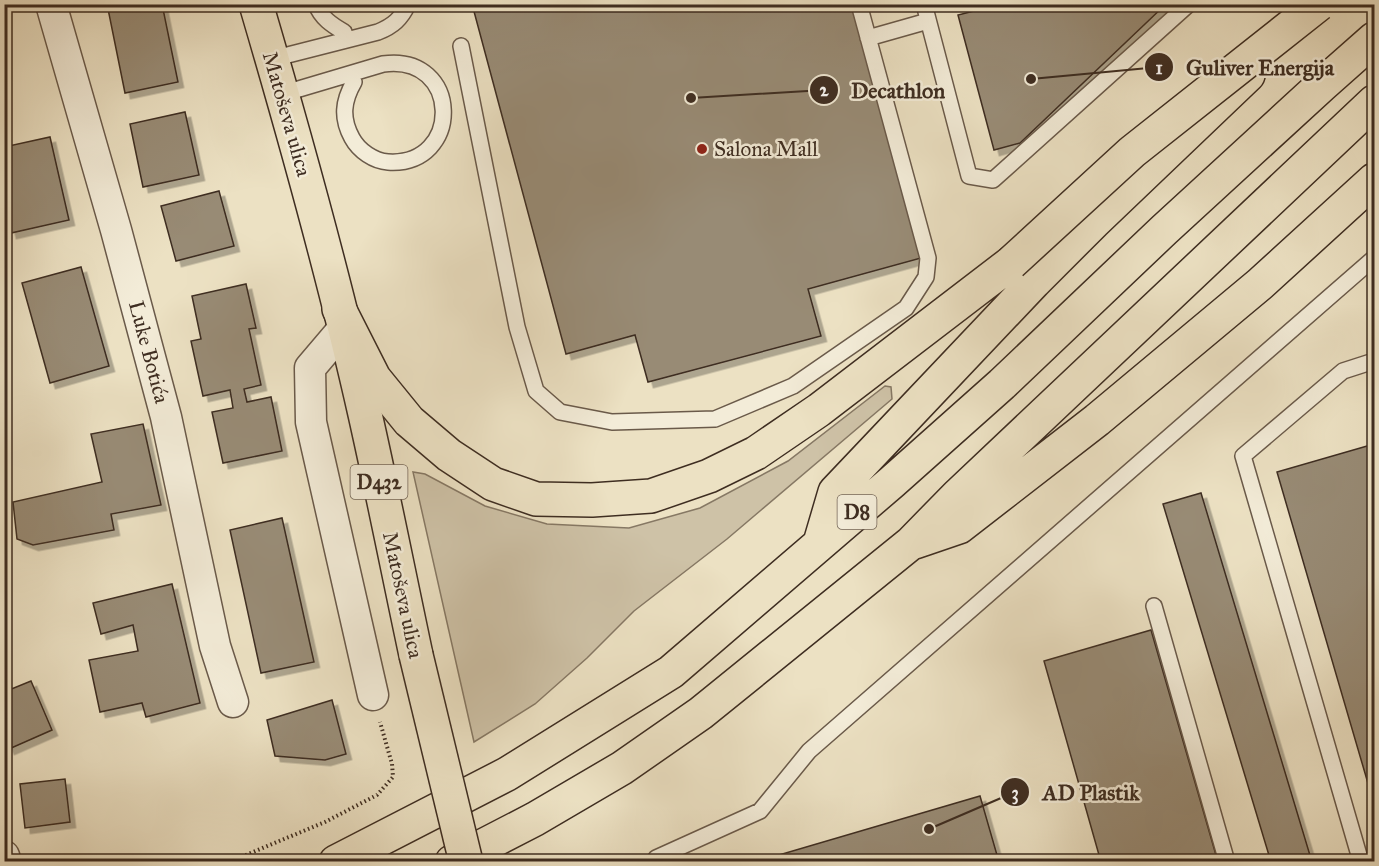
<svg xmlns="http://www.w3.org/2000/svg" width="1379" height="866" font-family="'IM FELL Great Primer',serif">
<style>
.green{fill:#cec2a7;stroke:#867864;stroke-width:1.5}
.building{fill:#988b75;stroke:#3e2d21;stroke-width:1.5;filter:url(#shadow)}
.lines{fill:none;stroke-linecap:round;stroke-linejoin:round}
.lane-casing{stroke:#6a5a4a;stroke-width:18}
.street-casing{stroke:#6a5a4a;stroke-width:33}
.primary-casing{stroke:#3e2d21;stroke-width:36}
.highway-casing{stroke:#3e2d21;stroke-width:36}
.path{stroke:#3e2d21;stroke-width:4;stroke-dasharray:1.5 3;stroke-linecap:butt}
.lane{stroke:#f3ecd8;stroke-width:15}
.street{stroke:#f3ecd8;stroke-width:30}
.primary{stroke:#ece1c3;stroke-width:33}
.highway{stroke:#ece1c3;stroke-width:33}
.primary-bridge-casing{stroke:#3e2d21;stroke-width:36;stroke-linecap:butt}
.highway-bridge-casing{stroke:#3e2d21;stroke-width:36;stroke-linecap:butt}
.primary-bridge{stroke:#ece1c3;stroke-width:33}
.highway-bridge{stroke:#ece1c3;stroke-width:33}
.poi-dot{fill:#8f2418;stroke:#f3ecd8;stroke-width:2}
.labels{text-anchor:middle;stroke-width:5;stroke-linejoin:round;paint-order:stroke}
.shield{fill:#f3ecd8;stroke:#746658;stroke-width:1.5}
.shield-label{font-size:20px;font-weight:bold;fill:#3e2d21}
.street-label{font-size:21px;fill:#3e2d21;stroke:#f3ecd8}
.poi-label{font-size:21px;fill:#3e2d21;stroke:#f3ecd8;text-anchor:start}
.leader{fill:none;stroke:#3e2d21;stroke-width:2}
.callout-dot{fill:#3e2d21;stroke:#f3ecd8;stroke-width:2}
.mark-label{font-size:18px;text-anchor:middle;font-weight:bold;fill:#fff}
.callout-label{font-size:22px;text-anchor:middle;font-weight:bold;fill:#3e2d21;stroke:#f3ecd8;stroke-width:5;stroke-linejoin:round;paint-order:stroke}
</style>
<defs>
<filter id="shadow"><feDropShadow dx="5.5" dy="5.5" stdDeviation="0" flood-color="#0004"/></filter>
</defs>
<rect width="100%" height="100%" fill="#ece1c3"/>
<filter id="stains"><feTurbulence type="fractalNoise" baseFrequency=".00333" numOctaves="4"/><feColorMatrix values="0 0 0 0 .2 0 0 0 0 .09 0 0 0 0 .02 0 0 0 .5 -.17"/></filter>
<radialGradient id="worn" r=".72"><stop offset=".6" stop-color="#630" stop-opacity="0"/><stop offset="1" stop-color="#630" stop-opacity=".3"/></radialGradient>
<path class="green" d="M885 386 891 387 892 399 727 539 634 611 587 658 535 704 474 742 413 472 425 474 485 506 547 524 629 528 700 508 788 461Z"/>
<path class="building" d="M107 4H162L178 82 125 93Z
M472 4H854L921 258 808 289 821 336 648 382 635 335 566 354Z
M990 4H1166L1020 143 994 150 958 15 990 7Z
M185 112 199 175 143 187 130 124Z
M50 137 69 220 11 233 4 204V147Z
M219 191 234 246 176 261 161 206Z
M81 267 109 366 50 383 22 283Z
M246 284 256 328 249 329 261 385 244 389 247 402 271 397 282 451 223 463 212 412 233 408 230 390 203 396 191 341 201 339 192 296Z
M143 424 161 505 111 514 114 530 33 545 17 539 13 502 102 482 91 434Z
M1374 444V804L1277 472Z
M1201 493 1312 862H1271L1163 504Z
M282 518 314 662 261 673 230 530Z
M172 584 200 703 146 717 142 703 100 712 89 660 138 651 133 625 101 634 93 603Z
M1151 630 1218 862H1101L1044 661Z
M31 681 52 730 9 749 4 738V692Z
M332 700 346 754 325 760 275 756 267 720Z
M65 779 70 822 25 828 20 784Z
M980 796 999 862H755Z"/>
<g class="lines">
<g class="lane-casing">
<path id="lane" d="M316 4C321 18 332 25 344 32
M924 4 969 176 993 180 1189 4
M868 38 928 21
M461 46 517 327 536 391 560 412 612 422 715 419 793 386 906 308 926 277 928 258 859 4
M272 59 378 32C393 26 401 19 408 4
M282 94 383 64C462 53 463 167 388 162 374 161 359 151 352 138 341 118 343 101 354 82
M1154 606 1227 862
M654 862 656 858 760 811 809 751 1374 258
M1361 862 1243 456 1343 371 1374 361"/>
</g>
<g class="street-casing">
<path id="street" d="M51 4 116 230 166 417 215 646 233 702
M344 328 310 368 311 422 373 695
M4 856 6 862"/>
</g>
<g class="primary-casing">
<path id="primary" d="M256 4C296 140 334 276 365 414 383 494 399 575 416 655"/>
</g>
<g class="highway-casing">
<path id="highway" d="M339 309 374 378 409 421 449 455 493 484 536 499 592 500 651 496 709 476 756 453 819 410 1011 263
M915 542 959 527 1097 420 1260 284 1374 180
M820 543 835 492 1034 282 1094 222 1248 75
M336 862 507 774 671 672 892 482 1002 384 1164 230 1322 85 1374 39
M452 862 535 819 622 768 701 713 911 543 957 496 1374 102"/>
</g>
<path class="path" d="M229 862 325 822 377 795 393 777 392 764 380 722"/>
<use href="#lane" class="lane"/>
<use href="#street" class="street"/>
<use href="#primary" class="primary"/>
<use href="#highway" class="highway"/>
<g class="primary-bridge-casing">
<path id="primary-bridge" d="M416 655 466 862"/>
</g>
<g class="highway-bridge-casing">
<path id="highway-bridge" d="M1011 263 1132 152 1319 4"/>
</g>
<use href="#primary-bridge" class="primary-bridge"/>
<use href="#highway-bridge" class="highway-bridge"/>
</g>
<circle class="poi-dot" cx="702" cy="149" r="6"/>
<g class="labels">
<g class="shield">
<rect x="350.5" y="465" width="57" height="34" rx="4.5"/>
<rect x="837.5" y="495" width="39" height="34" rx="4.5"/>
</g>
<g class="shield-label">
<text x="379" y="489">D432</text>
<text x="857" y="519">D8</text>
</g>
<g class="street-label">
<text transform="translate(287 114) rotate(74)" y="7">Matoševa ulica</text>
<text transform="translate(149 352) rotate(75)" y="7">Luke Botića</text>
<text transform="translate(403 595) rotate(78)" y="7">Matoševa ulica</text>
</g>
<g class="poi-label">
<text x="714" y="156">Salona Mall</text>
</g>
</g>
<path class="leader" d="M1031 79L1159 67M691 98L824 90M929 829L1015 792"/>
<g class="callout-dot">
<circle cx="1031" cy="79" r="6"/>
<circle cx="691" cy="98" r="6"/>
<circle cx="929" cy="829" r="6"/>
<circle cx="1159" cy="67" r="15"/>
<circle cx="824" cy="90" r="15"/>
<circle cx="1015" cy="792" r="15"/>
</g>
<g class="mark-label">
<text x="1159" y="74">1</text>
<text x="824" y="96">2</text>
<text x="1015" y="799">3</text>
</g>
<g class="callout-label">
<text x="1260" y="75">Guliver Energija</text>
<text x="898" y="98">Decathlon</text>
<text x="1091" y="800">AD Plastik</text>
</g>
<rect width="1379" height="866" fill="none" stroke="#ece1c3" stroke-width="24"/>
<rect x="6" y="6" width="1367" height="854" fill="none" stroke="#3e2d21" stroke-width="3"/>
<rect x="12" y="12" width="1355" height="842" fill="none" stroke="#3e2d21" stroke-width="1.5"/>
<rect width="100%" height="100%" filter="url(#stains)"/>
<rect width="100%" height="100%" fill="url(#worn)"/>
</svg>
